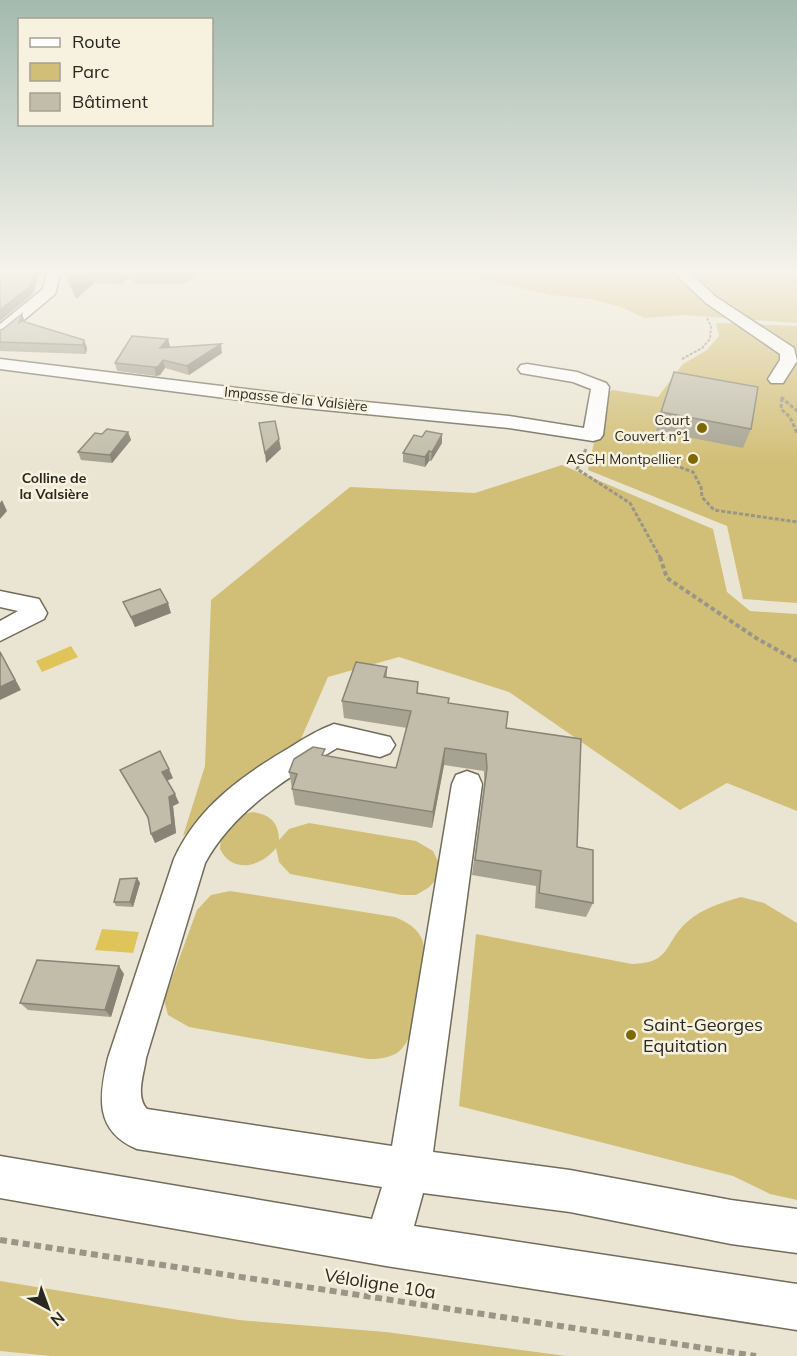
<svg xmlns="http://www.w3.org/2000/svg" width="797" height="1356" font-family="Mulish,sans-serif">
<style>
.green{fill:#d2bf77}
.water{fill:#dfc45a}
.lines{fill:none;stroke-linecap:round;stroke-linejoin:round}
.minor-casing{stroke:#716c5b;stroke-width:3}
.path-far3{stroke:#999688;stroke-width:2;stroke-dasharray:3 1.5;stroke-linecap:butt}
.path-far2{stroke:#999688;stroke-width:3;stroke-dasharray:4 2;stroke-linecap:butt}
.path-far1{stroke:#999688;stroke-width:4;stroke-dasharray:4.5 3;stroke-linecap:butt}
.path{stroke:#999688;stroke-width:6;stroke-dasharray:7 4.5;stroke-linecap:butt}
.minor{fill:#fff;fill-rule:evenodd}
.wall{fill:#a6a392}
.shaded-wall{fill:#878477}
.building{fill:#c1bdaa;stroke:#878477;stroke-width:1.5}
.poi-dot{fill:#7e6901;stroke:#f7f2df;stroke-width:2}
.labels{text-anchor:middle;stroke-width:5;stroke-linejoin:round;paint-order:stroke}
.far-street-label{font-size:14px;fill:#2a2821;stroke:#f7f2df}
.far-poi-label{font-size:14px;fill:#2a2821;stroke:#f7f2df;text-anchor:end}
.far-neighbourhood-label{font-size:14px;font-weight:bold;fill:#2a2821;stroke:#f7f2df}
.near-poi-label{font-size:18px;fill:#2a2821;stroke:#f7f2df;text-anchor:start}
.near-street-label{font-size:18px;fill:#2a2821;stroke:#f7f2df}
</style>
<rect width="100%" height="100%" fill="#eae5d2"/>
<path class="green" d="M447 271H797V323L683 315 645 318 621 307 591 299 550 295Z
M716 323 797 326V603L743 599 727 526 588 470 604 397 612 390 658 397 683 364 707 350 719 336Z
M562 465 713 529 727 592 750 611 797 614V811L727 783 680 810 509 692 399 657 328 677 297 748 240 786 183 836 205 766 211 600 350 487 475 493Z
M253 812C270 814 279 823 279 840L289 829 309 823 416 841 433 851 440 865 437 879 428 888 416 895H402L290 874 279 862 276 848C262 866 233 875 220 849L221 833 244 814Z
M230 891 395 917C406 922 415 926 421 937 431 956 417 1004 413 1025 406 1052 395 1059 368 1059L189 1027 168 1015 164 1000 197 910 211 895Z
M741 897 764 903 797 923V1200L770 1194 733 1176 459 1106 476 934 632 964C672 963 663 944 687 922 701 909 723 902 741 897Z
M0 1281 239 1320 386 1332 566 1356H51L0 1351Z"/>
<path class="water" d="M71 646 78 657 42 672 36 661Z
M102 929 139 932 133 953 95 950Z"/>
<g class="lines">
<g class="minor-casing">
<path id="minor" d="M47 271H61L55 294 6 335 0 337V324L43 289Z
M672 271H688L716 297 794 348 797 361 783 383H771L768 379 780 360V354L706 303Z
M0 359 294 395 509 416 584 428 591 389 573 382 521 373 518 369 521 365 527 364 577 372 606 383 609 387 603 435 600 439 593 441 509 428 294 407 0 369Z
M0 591 39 599 47 613 44 619 0 641V621L18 611 0 607Z
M334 724 390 737 395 745 390 753 380 757 337 748C287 778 234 810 205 863L146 1058C144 1074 135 1096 147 1109L392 1146 452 784 456 775 467 771 478 775 482 784 433 1152 570 1170 731 1200 797 1209V1253L731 1244 570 1212 423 1193 414 1226 797 1284V1330L386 1266 0 1198V1156L372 1219 382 1187 137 1149C94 1131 99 1096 108 1058L174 859C197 808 241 776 289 748 303 739 318 730 334 724Z"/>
</g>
<path class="path-far3" d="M784 271 797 281
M682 359 702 348 710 339 711 326 707 318"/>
<path class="path-far2" d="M781 397 797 411
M782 398 781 409 790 417 797 433
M586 449 577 469 630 503 661 559
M663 461 693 472 701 487 702 497 714 510 797 522"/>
<path class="path-far1" d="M660 557 667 578 756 638 797 661"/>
<path class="path" d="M0 1240 756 1356"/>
<use href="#minor" class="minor"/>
</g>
<path class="wall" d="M63 271H193L194 277 183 284H136L129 278 121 284 94 283 76 299Z
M22 314 25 322 84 340 87 348 86 354 0 351V330L3 329Z
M168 339 170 347 222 353 189 375 165 368 160 375 156 376 117 371 115 363Z
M661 412 751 429 743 448 656 431Z
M128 432 131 440 112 463 81 460 78 452Z
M442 434V443L431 461H429L425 467 403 462V453L422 437Z
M123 602 171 613 135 627Z
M387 667V677L417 693 448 703 506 728 577 847 593 903 586 917 535 908 536 886 472 875 484 784V771L444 765 432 828 295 805 289 772 326 756 396 768 407 728 344 718 342 701Z
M120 770 173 778 167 781 179 803 173 806 176 833 155 843 148 819Z
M137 878 140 883 133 907 116 906 114 902Z
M124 974 111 1017 28 1010 20 1003Z"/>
<path class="shaded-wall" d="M35 271H40L33 294 0 321V310Z
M77 271H91L94 283 76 299 69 277Z
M118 271H127L129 278 121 284Z
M180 271H193L194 277 183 284Z
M22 314 25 322 19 323Z
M168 339 170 347 160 348Z
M84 340 87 348 86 354 83 345Z
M221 344 222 353 189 375 187 366Z
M163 360 165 368 160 375 156 376 154 367Z
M128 432 131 440 112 463 110 455Z
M442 434V443L431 461 432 452Z
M279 439 281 449 266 463 265 453Z
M429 451V461L425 467V457Z
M2 500 7 511 0 519V503Z
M168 603 171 613 135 627 131 617Z
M0 651 21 690 0 700Z
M445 748 444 765 432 828 433 812Z
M169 769 173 778 166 781 162 772Z
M175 794 179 803 173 806 176 833 155 843 151 834 169 797Z
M137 878 140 883 133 907 130 902Z
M119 966 124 974 111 1017 105 1010Z"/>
<path class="building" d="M0 271H35L30 286 0 310Z
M66 271H77L69 277Z
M22 314 19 323 22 321 84 340 83 345 0 342V330L3 329Z
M132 336 168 339 160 348 221 344 187 366 163 360 158 367H154L115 363Z
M674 372 758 387 751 429 661 412Z
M275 421 279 439 265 453 259 423Z
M107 429 128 432 110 455 78 452 95 433 102 434Z
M426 431 442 434 432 452 429 451 425 457 403 453 414 435 422 437Z
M160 589 168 603 131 617 123 602Z
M0 652 15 680 0 687Z
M356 662 387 667 384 677 418 682 417 693 449 698 448 703 508 712 506 728 581 739 577 847 593 850V903L539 893 541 871 475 860 487 768 486 754 445 748 433 812 292 789 297 774 289 772 294 759 313 747 325 749 322 755 396 768 411 711 342 701Z
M160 751 169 769 162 772 175 794 169 797 172 824 151 834 148 817 120 770Z
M137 878 130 902H114L120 879Z
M37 960 119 966 105 1010 20 1003Z"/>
<linearGradient id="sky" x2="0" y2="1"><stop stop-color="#a4baaf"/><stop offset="0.59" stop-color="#f6f3eb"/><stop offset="1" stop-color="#f6f3eb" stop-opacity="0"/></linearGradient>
<rect width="797" height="461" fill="url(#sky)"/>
<g class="poi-dot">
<circle cx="702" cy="428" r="6"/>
<circle cx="693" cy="459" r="6"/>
<circle cx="631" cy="1035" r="6"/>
</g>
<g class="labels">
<g class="far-street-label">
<text transform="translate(296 399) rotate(6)" y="5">Impasse de la Valsière</text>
</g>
<g class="far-poi-label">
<text x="690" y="425">Court<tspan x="690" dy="16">Couvert n°1</tspan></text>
<text x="681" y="464">ASCH Montpellier</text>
</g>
<g class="far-neighbourhood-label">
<text x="54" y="483">Colline de<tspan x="54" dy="16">la Valsière</tspan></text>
</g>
<g class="near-poi-label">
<text x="643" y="1031">Saint-Georges<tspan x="643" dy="21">Equitation</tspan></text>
</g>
<g class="near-street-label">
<text transform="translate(380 1284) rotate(9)" y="6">Véloligne 10a</text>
</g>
</g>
<rect x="18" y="18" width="195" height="108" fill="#f7f2df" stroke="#a5a193" stroke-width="1.5"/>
<rect x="30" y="38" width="30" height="9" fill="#ffffff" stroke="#a5a193" stroke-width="1.5"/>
<text x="72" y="48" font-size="18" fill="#2a2821">Route</text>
<rect x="30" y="63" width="30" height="18" fill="#d2bf77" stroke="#a5a193" stroke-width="1.5"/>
<text x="72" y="78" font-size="18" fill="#2a2821">Parc</text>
<rect x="30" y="93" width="30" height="18" fill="#c1bdaa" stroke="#a5a193" stroke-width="1.5"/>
<text x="72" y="108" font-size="18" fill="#2a2821">Bâtiment</text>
<g transform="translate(48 1308) rotate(139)" stroke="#f7f2df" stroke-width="4.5" paint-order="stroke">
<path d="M0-4.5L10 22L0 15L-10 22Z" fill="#2a2821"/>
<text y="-9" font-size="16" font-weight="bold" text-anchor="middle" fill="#2a2821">N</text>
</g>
</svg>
